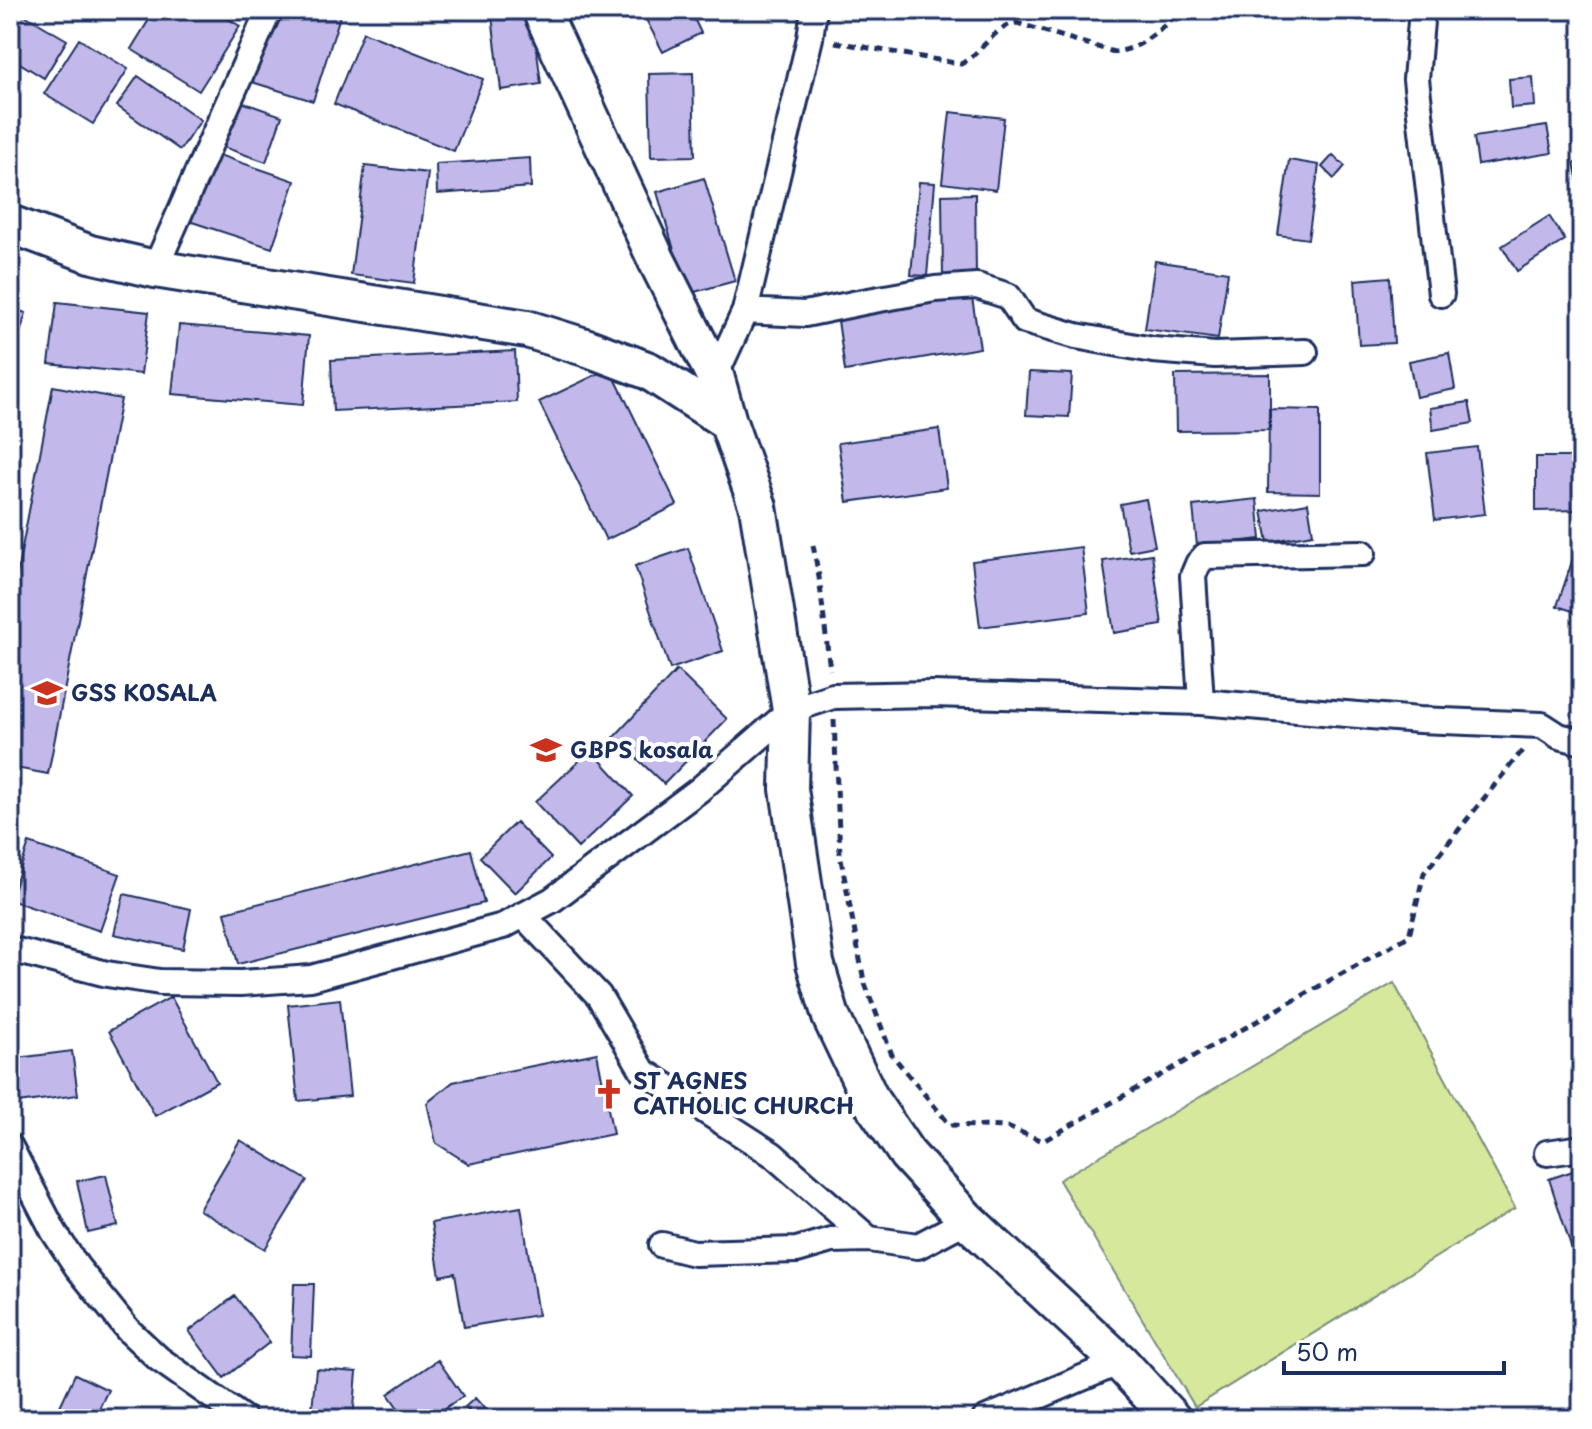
<svg xmlns="http://www.w3.org/2000/svg" width="1592" height="1429" font-family="'Playpen Sans',sans-serif">
<style>
.green{fill:#d6e89c;stroke:#788c7d;stroke-width:2}
.building{fill:#c2b9ea;stroke:#1b2f5e;stroke-width:2}
.lines{fill:none;stroke-linecap:round;stroke-linejoin:round}
.minor-casing{stroke:#1b2f5e;stroke-width:30}
.secondary-casing{stroke:#1b2f5e;stroke-width:42}
.path{stroke:#1b2f5e;stroke-width:5;stroke-dasharray:8 6;stroke-linecap:butt}
.minor{stroke:#fff;stroke-width:24}
.secondary{stroke:#fff;stroke-width:36}
.labels{text-anchor:middle;stroke-width:8;stroke-linejoin:round;paint-order:stroke}
.poi-label{font-size:22px;font-weight:bold;fill:#1b2f5e;stroke:#fff;text-anchor:start}
</style>
<rect width="100%" height="100%" fill="#fff"/>
<filter id="ink" filterUnits="userSpaceOnUse"><feTurbulence type="fractalNoise" baseFrequency=".0125" numOctaves="2"/><feDisplacementMap in="SourceGraphic" scale="16" xChannelSelector="R" yChannelSelector="G"/><feConvolveMatrix kernelMatrix="1 2 1 2 8 2 1 2 1" color-interpolation-filters="sRGB"/></filter>
<g filter="url(#ink)">
<path class="green" d="M1394 983 1515 1208 1195 1407 1059 1180Z"/>
<path class="building" d="M16 10 67 40 44 78 10 57V20Z
M155 10H213L240 26 199 91 131 49Z
M274 10H342L313 101 252 82Z
M641 10H690L701 33 663 52Z
M532 11 541 84 501 90 492 16Z
M363 32 483 79 454 151 334 104Z
M79 39 128 69 93 124 44 94Z
M693 73 695 156 651 157 649 74Z
M138 76 201 120 180 150 117 106Z
M1533 77 1535 106 1511 108 1509 79Z
M239 101 282 116 266 162 223 147Z
M950 112 1004 118 996 190 942 183Z
M1547 126 1552 153 1478 165 1474 137Z
M213 153 295 181 272 248 189 221Z
M1333 155 1345 166 1334 179 1322 167Z
M530 158 531 187 437 194 436 164Z
M1289 160 1319 165 1308 239 1278 235Z
M1582 162V201L1574 163Z
M365 166 428 173 414 283 351 275Z
M704 178 735 281 687 294 657 192Z
M919 182 935 183 927 276 911 275Z
M975 194 976 276 943 277 942 195Z
M1549 216 1565 240 1517 271 1502 246Z
M1155 261 1228 272 1218 339 1145 329Z
M1390 277 1394 343 1359 345 1355 280Z
M971 292 980 348 845 371 837 313Z
M57 302 149 312 141 374 49 364Z
M10 308 26 313 10 367Z
M179 325 309 336 303 405 172 394Z
M515 351 517 402 333 411 331 360Z
M1449 353 1455 389 1416 397 1409 361Z
M610 368 677 505 606 540 539 402Z
M1029 372 1072 374 1069 417 1026 415Z
M1270 374V430L1176 431 1175 375Z
M53 386 121 399 48 774 10 767V610Z
M1469 402 1473 423 1433 430 1430 408Z
M1269 409 1320 410V493L1268 492Z
M939 429 947 488 847 502 838 443Z
M1477 447 1485 514 1435 520 1427 453Z
M1536 457H1582V510L1536 511Z
M1146 499 1155 546 1129 551 1120 504Z
M1257 499 1261 539 1197 546 1193 506Z
M1308 503 1313 534 1268 542 1262 511Z
M1582 532V614L1557 606Z
M1081 547 1089 613 980 627 972 561Z
M688 548 723 651 670 669 635 566Z
M1152 554 1162 625 1114 633 1103 561Z
M677 670 727 719 664 784 614 737Z
M591 750 633 796 578 848 535 802Z
M516 822 551 858 515 893 480 857Z
M29 843 120 874 100 931 10 900Z
M471 850 484 903 238 964 225 912Z
M124 894 191 909 183 949 114 934Z
M171 997 217 1082 155 1116 109 1031Z
M340 999 350 1096 298 1101 288 1005Z
M72 1051 78 1095 10 1104V1059Z
M597 1053 613 1134 469 1164 436 1143 427 1103 453 1082Z
M240 1140 307 1180 265 1249 199 1210Z
M1582 1168V1280L1549 1179Z
M106 1175 118 1226 88 1233 77 1181Z
M521 1207 538 1315 464 1327 455 1273 440 1276 431 1223Z
M294 1284H314L311 1356 291 1355Z
M235 1296 270 1342 224 1378 189 1331Z
M438 1360 463 1396 429 1419H406L388 1394Z
M316 1369 357 1372 353 1419H311Z
M75 1374 108 1390 94 1419H54Z
M475 1398 493 1418 492 1419H476L465 1407Z"/>
<g class="lines">
<g class="minor-casing">
<path id="minor" d="M1422 10 1416 79 1441 294
M155 269 269 10
M745 311 805 314 863 302 935 289 977 286 1008 296 1025 321 1076 336 1153 350 1215 355 1305 352
M715 376 745 311 810 38 814 10
M1201 702 1193 576 1198 564 1205 556 1363 553
M523 915 599 996 643 1071 772 1154 869 1239 918 1246 967 1220
M10 949 107 974 160 982 241 983 311 978 503 926 552 900 699 790 791 710 833 696 932 694 1201 702 1419 720 1542 725 1559 736 1582 742
M10 1147 54 1232 77 1267 128 1330 159 1359 244 1419
M1547 1153 1582 1148
M662 1245 694 1253 797 1250 831 1240 869 1239
M985 1419 1120 1362"/>
</g>
<g class="secondary-casing">
<path id="secondary" d="M541 10 656 259 715 376 728 422 758 507 791 710 789 789 815 963 831 1017 871 1101 907 1154 967 1220 1120 1362 1172 1419
M10 224 90 254 155 269 527 329 588 348 649 371 728 422"/>
</g>
<path class="path" d="M835 42 961 64C981 54 995 25 1017 23L1114 52C1143 49 1160 29 1181 10
M813 545 819 577 830 670
M834 720 840 854 864 981 892 1055 950 1125 1007 1127 1043 1141 1409 936 1424 873 1522 751"/>
<use href="#minor" class="minor"/>
<use href="#secondary" class="secondary"/>
</g>
</g>
<defs>
<g id="university-bare" transform="scale(2.4)"><path d="M0-5L7-2L0 1L-7-2ZM-4 1L0 2.5L4 1V4Q0 6-4 4Z" fill="#c8321e" stroke="#fff" stroke-width="2.5" paint-order="stroke"/></g>
<g id="school-bare" transform="scale(2.4)"><path d="M0-5L7-2L0 1L-7-2ZM-4 1L0 2.5L4 1V4Q0 6-4 4Z" fill="#c8321e" stroke="#fff" stroke-width="2.5" paint-order="stroke"/></g>
<g id="church-bare" transform="scale(2.4)"><path d="M-1.2-6h2.4v3.5h3.3v2.4h-3.3V6h-2.4V-.1h-3.3v-2.4h3.3Z" fill="#c8321e" stroke="#fff" stroke-width="2.5" paint-order="stroke"/></g>
</defs>
<g fill-rule="evenodd">
<use href="#university-bare" x="47" y="693"/>
<use href="#school-bare" x="546" y="750"/>
<use href="#church-bare" x="609" y="1094"/>
</g>
<g class="labels">
<g class="poi-label">
<text x="71" y="701">GSS KOSALA</text>
<text x="570" y="758">GBPS kosala</text>
<text x="633" y="1089">ST AGNES<tspan x="633" dy="25">CATHOLIC CHURCH</tspan></text>
</g>
</g>
<rect width="1592" height="1429" fill="none" stroke="#fff" stroke-width="40"/>
<rect x="20" y="20" width="1552" height="1389" fill="none" stroke="#1b2f5e" stroke-width="3" filter="url(#ink)"/>
<path d="M1284 1361v12h220v-12" fill="none" stroke="#1b2f5e" stroke-width="4"/>
<text x="1296" y="1361" font-size="24" fill="#1b2f5e" stroke="#ffffff" stroke-width="6" paint-order="stroke">50 m</text>
</svg>
